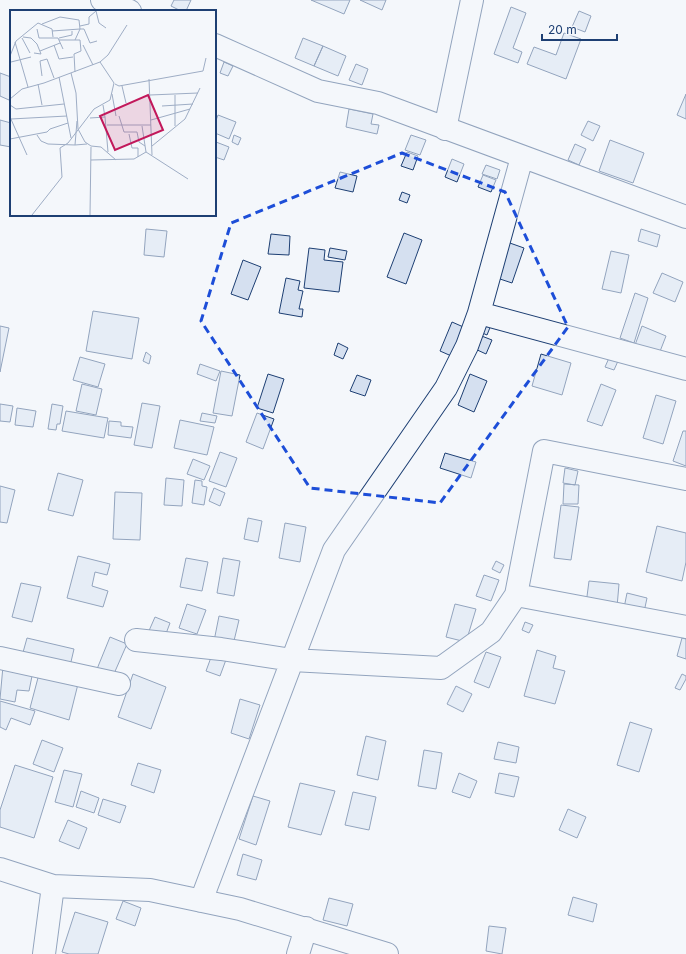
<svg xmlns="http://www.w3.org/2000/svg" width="686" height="954" font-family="Inter,sans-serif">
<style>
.building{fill:#d5e0f0;stroke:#1d3f73}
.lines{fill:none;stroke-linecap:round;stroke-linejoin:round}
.minor-casing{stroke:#1d3f73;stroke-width:24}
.minor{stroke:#f4f7fb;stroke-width:22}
.marked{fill:none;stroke:#1d4ed8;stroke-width:3;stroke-dasharray:8 5;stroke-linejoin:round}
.inset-road{fill:none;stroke:#9eadc5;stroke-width:1}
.view{fill:#c2185b;fill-opacity:0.15;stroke:#c2185b;stroke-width:2}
.inset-edge{fill:none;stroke:#1d3f73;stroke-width:2}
</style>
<rect width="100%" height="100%" fill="#f4f7fb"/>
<path class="building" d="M174 0H191L186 11H181L171 6Z
M311 0H350L344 14Z
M360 0H386L382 10Z
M511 7 526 13 513 48 522 52 518 63 494 54Z
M579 11 591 16 585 32 572 27Z
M564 33 581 39 566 79 527 64 534 47 556 55Z
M303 38 323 46 314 66 295 58Z
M323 46 346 56 338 76 314 66Z
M224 62 233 66 228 76 220 73Z
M356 64 368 69 362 85 349 80Z
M0 73 11 77V95L9 100 0 96Z
M686 94V119L677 115Z
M349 109 373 114 371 124 379 125 377 134 346 127Z
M218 115 236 122 229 139 215 133V123Z
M0 120 11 123V147L0 145Z
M588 121 600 126 593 141 581 135Z
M234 135 241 138 238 145 232 142Z
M411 135 426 140 420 155 405 150Z
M610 140 644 153 633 183 599 171Z
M216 142 229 147 224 160 215 157Z
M575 144 586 149 579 165 568 160Z
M407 152 418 156 413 170 401 166Z
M452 159 464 164 457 182 445 177Z
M486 165 500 170 497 179 482 174Z
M340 172 357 176 353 192 335 188Z
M483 175 496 180 491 192 478 187Z
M402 192 410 195 407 203 399 200Z
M146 229 167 231 164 257 144 255Z
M641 229 660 235 657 247 638 241Z
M404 233 422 240 406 284 387 277Z
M271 234 290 236 289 255 268 254Z
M507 242 524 248 512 283 494 277Z
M309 248 325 250 324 260 343 262 339 292 304 288Z
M330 248 347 251 345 260 328 257Z
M611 251 629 255 621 293 602 289Z
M243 260 261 267 248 300 231 294Z
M662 273 683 282 675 302 653 293Z
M286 278 300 281 298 290 303 291 299 309H303L302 317 279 313Z
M635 293 648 298 634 343 620 338Z
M93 311 139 318 132 359 86 351Z
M452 322 468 329 456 358 440 351Z
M484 322 491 325 487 335 480 332Z
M0 326 9 328 0 372Z
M642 326 666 336 659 354 635 345Z
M479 335 492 340 486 354 473 348Z
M338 343 348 348 343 359 334 355Z
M146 352 151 356 149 364 143 361Z
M541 354 571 363 562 395 532 386Z
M80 357 105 364 98 387 73 380Z
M609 358 618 361 614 370 605 367Z
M200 364 220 371 216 381 197 374Z
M221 371 240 375 232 416 213 413Z
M268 374 284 379 273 413 257 408Z
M470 374 487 381 474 412 458 405Z
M357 375 371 380 365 396 350 391Z
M82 384 102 389 96 415 76 411Z
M601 384 616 390 602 426 587 421Z
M656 395 676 401 663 444 643 438Z
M142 403 160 406 152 448 134 445Z
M0 404 13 406 10 422 0 421Z
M52 404 63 406 60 424H57L56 430 48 429Z
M17 408 36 411 33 427 15 425Z
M66 411 108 418 104 438 62 431Z
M202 413 217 416 215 423 200 421Z
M257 413 274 419 263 449 246 442Z
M180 420 214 427 207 455 174 448Z
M109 421 121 422V426L133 427 131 438 108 435Z
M683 431H686V466L673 461Z
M220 452 237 458 226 487 209 481Z
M445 453 476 462 471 478 440 468Z
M193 459 210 466 204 480 187 474Z
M565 468 578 471 575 485 563 483Z
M58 473 83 480 73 516 48 510Z
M166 478 184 480 182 506 164 505Z
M195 480 202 481V486L207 487 204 505 192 503Z
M564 484 579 485 578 504H563Z
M0 486 15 490 7 523 0 522Z
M214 488 225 493 220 506 209 501Z
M115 492 142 493 140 540 113 539Z
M561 505 579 507 571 560 554 558Z
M248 518 262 521 258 542 244 539Z
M285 523 306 527 300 562 279 558Z
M657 526 686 533V562L682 581 646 572Z
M78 556 110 564 107 575 95 572 92 586 108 591 103 607 67 598Z
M186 558 208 562 202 591 180 587Z
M223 558 240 561 234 596 217 593Z
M496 561 504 565 500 573 492 569Z
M484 575 499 580 491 601 476 596Z
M589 581 619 584 617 607 586 604Z
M21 583 41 587 32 622 12 617Z
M627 593 647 598 644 612 624 608Z
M187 604 206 610 197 634 179 628Z
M455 604 476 609 466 642 446 637Z
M219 616 239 620 233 645 214 641Z
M155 617 170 623 164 639 148 633Z
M525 622 533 625 529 633 522 630Z
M110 637 127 644 113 676 97 669Z
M27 638 74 649 70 666 22 656Z
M682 638 686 639V659L677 656Z
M537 650 556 656 553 668 565 671 555 704 524 696Z
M213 652 227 657 220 676 206 671Z
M486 652 501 657 489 688 474 682Z
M3 666 33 671 29 691 17 690 15 702 0 699Z
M39 674 78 684 69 720 30 708Z
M133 674 166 687 151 729 118 717Z
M682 674 686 676V679L680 690 675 688Z
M456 686 472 694 463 712 447 704Z
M240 699 260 705 249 739 231 733Z
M0 701 35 711 30 725 11 718 6 730 0 727Z
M630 722 652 729 639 772 617 765Z
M366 736 386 741 378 780 357 775Z
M42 740 63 748 54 772 33 764Z
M498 742 519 747 516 763 494 759Z
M424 750 442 753 436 789 418 786Z
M138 763 161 770 154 793 131 785Z
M15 765 53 777 34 838 0 827V810Z
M64 770 82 774 73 807 55 802Z
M459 773 477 781 470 798 452 792Z
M499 773 519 777 514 797 495 793Z
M300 783 335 791 321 835 288 827Z
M81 791 99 798 94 813 76 807Z
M353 792 376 797 369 830 345 825Z
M253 796 270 801 256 845 239 839Z
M103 799 126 806 120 823 98 815Z
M568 809 586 817 577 838 559 830Z
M68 820 87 828 79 849 59 841Z
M243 854 262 860 256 880 237 875Z
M573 897 597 904 593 922 568 915Z
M329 898 353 904 347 926 323 920Z
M123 901 141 908 135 926 116 919Z
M75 912 108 922 98 954H69L62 952Z
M489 926 506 928 502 954 486 951Z"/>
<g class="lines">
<g class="minor-casing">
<path id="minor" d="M102 0 130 11
M215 45 318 91 378 103 686 217
M445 129 472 0
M479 313 686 369
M516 595 686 627
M136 640 221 649 292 660 441 668 491 632 516 595 544 451 686 479
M0 658 119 684
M0 869 53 886 44 954
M53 886 150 890 240 909 387 954
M201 901 334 550 446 388 467 346 479 313 522 157
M298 954 306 928"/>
</g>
<use href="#minor" class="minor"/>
</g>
<path d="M0 0H686V954H0ZM402 153 505 192 568 327 440 503 310 488 201 321 231 223Z" fill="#f4f7fb" fill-opacity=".55" fill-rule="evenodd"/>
<path class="marked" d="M402 153 505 192 568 327 440 503 310 488 201 321 231 223Z"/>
<g transform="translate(10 10)">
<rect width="206" height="206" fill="#f4f7fb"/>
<path class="inset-road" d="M86 1 89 13 96 18M32 14 50 7 69 10 70 19H74L80 33 87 31M70 16 79 14V7L86 1M27 19 29 28H48L53 39M42 21 70 19M13 27 21 28 27 34 31 44 24 43M12 28 20 43M49 28 62 25V21M49 30H70L71 41 64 44 65 62M65 30 70 19M5 32 18 77M44 35 49 49 63 47M73 35 83 55M30 41 50 33M0 46 6 31 28 13 42 19 43 27M1 52 21 47M61 63 66 83 68 119 75 132 81 136 91 137 106 150M32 66 30 51 37 49 44 68M49 67 61 128M139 69 142 145M28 74 32 95M105 74 109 76 193 61 196 48M112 76 116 93M102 84 106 106M140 85 188 83M165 85V116M0 89 12 79 34 73 90 52 98 45 117 15M0 95 6 99 54 94M152 96 183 94M109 106 114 122H127L129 132 135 136M0 107 17 145M95 107 98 142M80 108 95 107 93 95M1 109 57 106M141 110 180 99M67 111 65 135 77 134M97 115H141M132 116 136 142M119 124 122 138H128V147M27 125 31 131 38 134 65 135M0 129 37 122 40 119 58 113M142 136 175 109 190 78M81 150 124 149 136 142 178 169M22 205 52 167 50 138 58 133 84 99 100 90 104 73 90 52M80 205 81 137"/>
<path class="view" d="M138 85 153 120 105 140 90 106Z"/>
<rect width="206" height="206" class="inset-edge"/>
</g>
<path d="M542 34v6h75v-6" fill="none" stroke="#1d3f73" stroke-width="2"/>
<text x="548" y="34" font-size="12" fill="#1d3f73" stroke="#f4f7fb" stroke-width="3" paint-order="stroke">20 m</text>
</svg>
